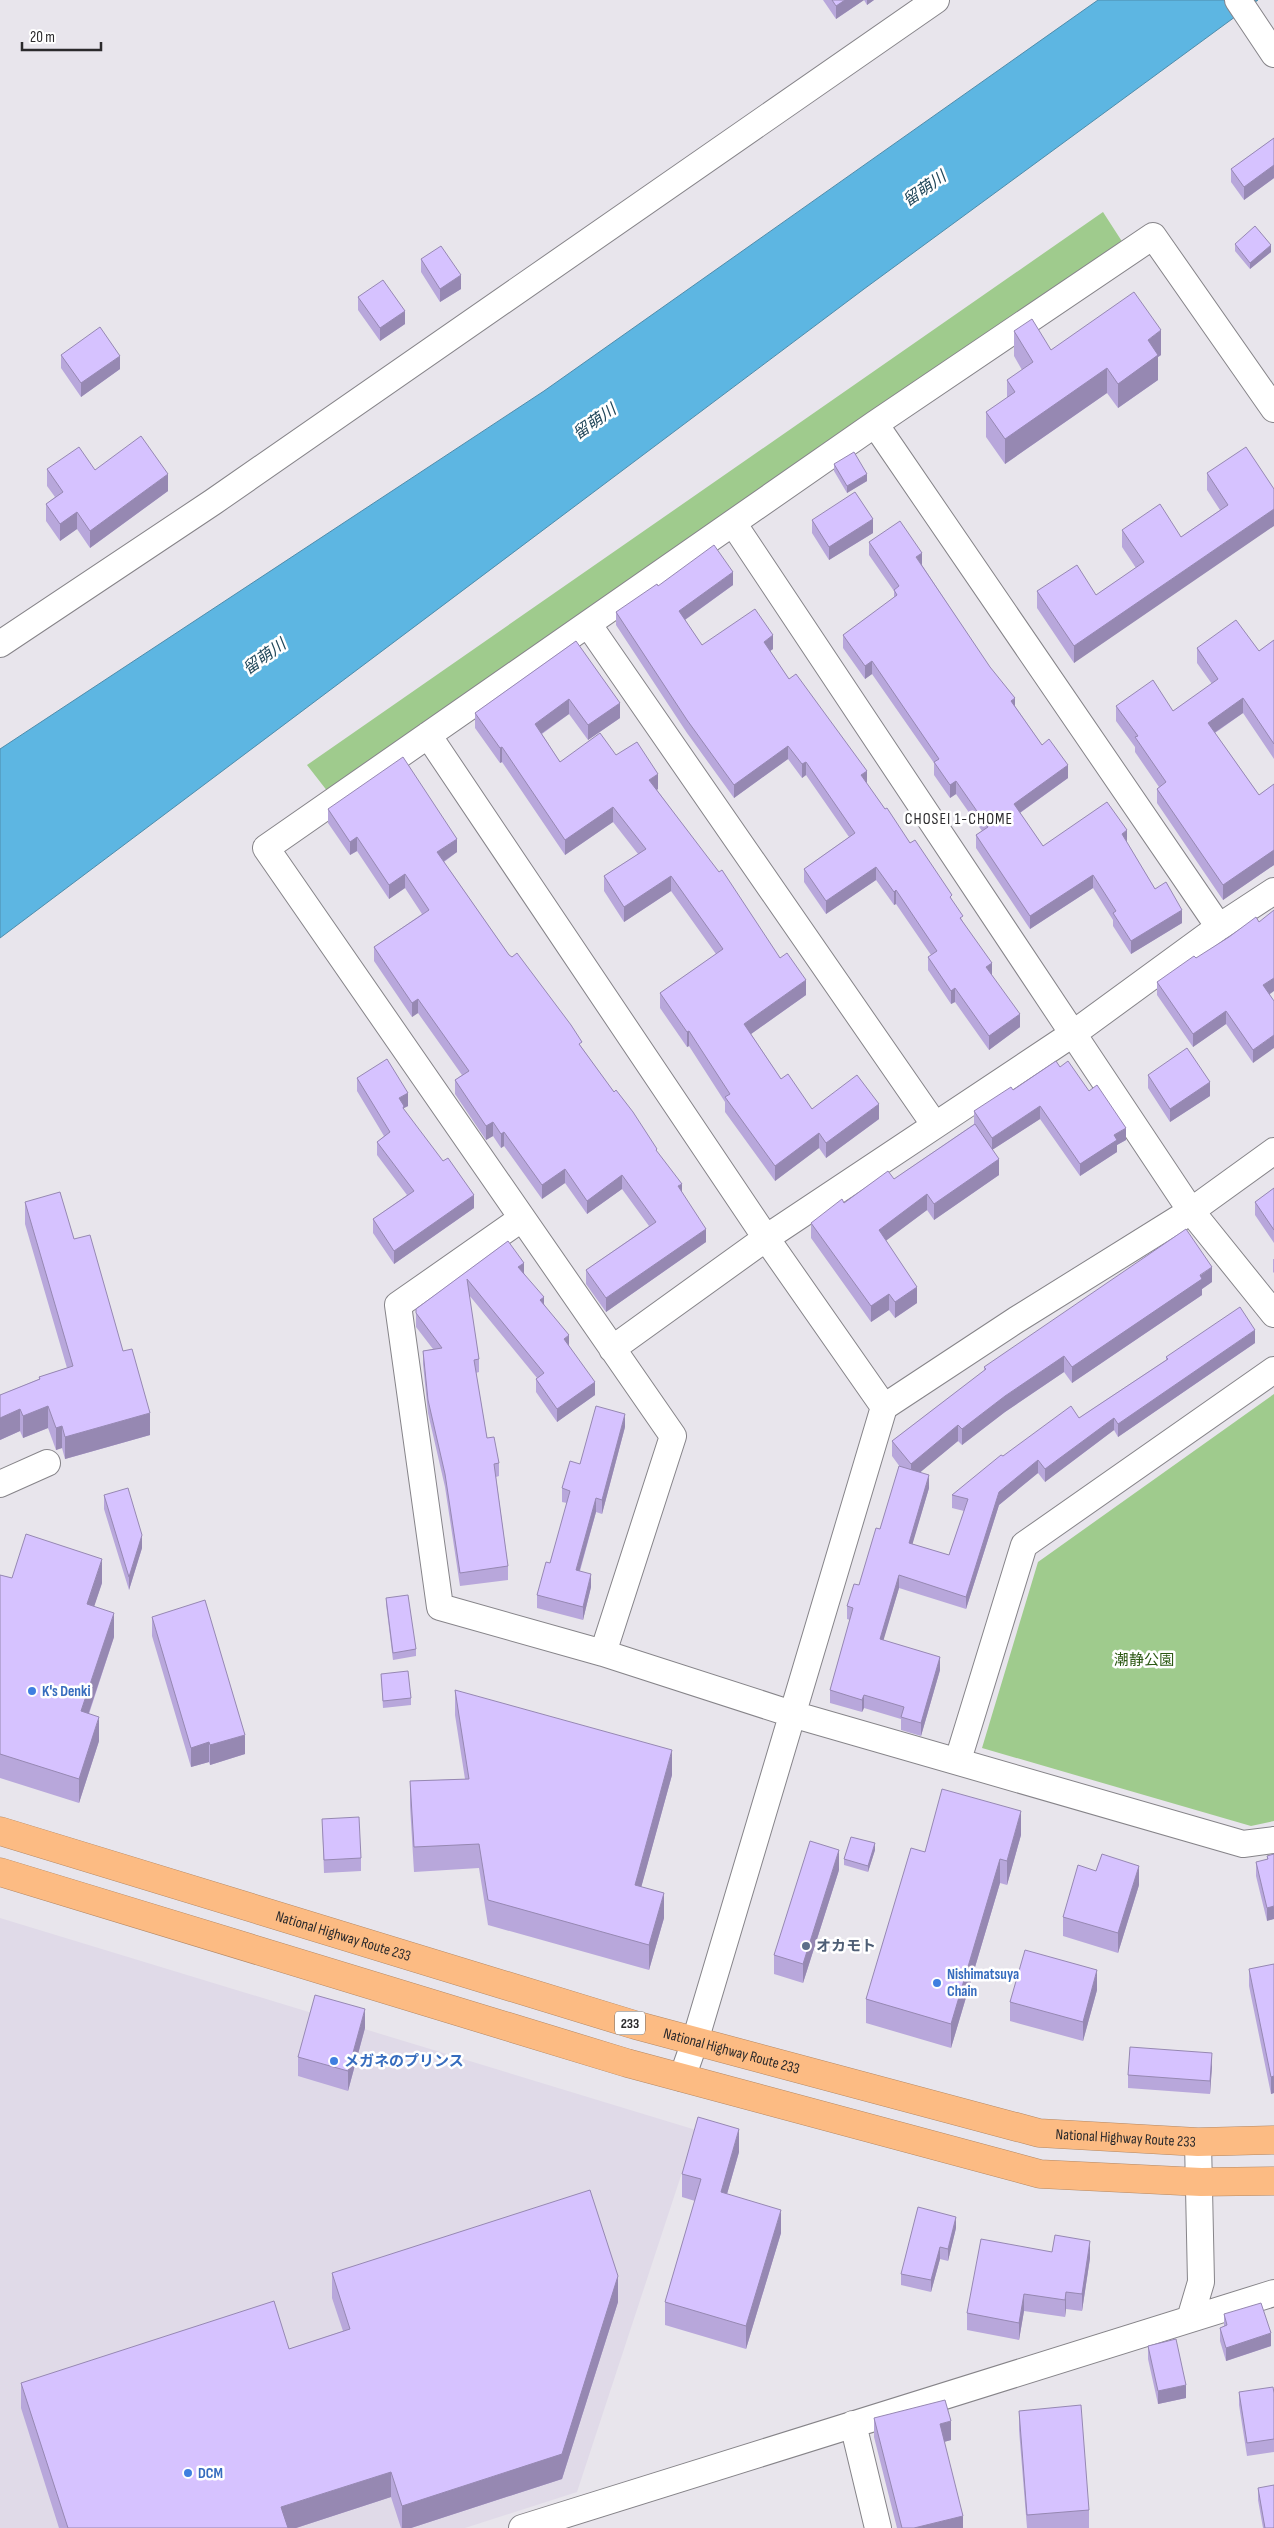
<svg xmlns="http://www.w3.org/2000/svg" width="1274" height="2528" font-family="'Sofia Sans Condensed','Noto Sans JP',sans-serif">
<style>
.built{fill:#e0dae8}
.green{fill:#9fcb8d}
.water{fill:#5db6e2;stroke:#4e8cab}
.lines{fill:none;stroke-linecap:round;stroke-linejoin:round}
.street-casing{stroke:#868489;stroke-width:28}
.highway-casing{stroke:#b38865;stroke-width:29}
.street{stroke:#fff;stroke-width:26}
.highway{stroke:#fcbb83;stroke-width:28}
.wall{fill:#b8a7db}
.shaded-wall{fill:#9688b2}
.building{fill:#d6c2ff;stroke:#9688b2}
.shop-dot{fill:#3f7fe0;stroke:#fff;stroke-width:2}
.service-dot{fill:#5c6f8a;stroke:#fff;stroke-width:2}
.labels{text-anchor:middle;stroke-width:5;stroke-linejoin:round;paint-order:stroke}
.shield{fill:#fff;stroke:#6b6a6b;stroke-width:1}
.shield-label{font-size:14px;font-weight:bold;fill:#2b2a2c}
.park-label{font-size:15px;fill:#2c5914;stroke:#fff}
.shop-label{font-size:15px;font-weight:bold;fill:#366cbe;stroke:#fff;text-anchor:start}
.street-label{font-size:15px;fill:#2b2a2c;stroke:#fff}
.service-label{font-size:15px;font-weight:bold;fill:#4e5e75;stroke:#fff;text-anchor:start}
.water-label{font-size:16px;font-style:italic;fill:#21475a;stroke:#fff}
.neighbourhood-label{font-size:16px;letter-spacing:1px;fill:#2b2a2c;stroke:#fff}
</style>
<rect width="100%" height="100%" fill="#e8e5ec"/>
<path class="built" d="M0 1918 696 2130 577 2492 465 2528H0Z"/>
<path class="green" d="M1103 212 1123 243 328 792 307 765Z
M1274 1394V1821L1251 1826 982 1748 1038 1562Z"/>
<path class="water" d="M1098 0H1258L864 289 0 938V749L544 391Z"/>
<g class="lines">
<g class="street-casing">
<path id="street" d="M1238 0 1274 54
M875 424 1219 927
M733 523 1191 1211 1274 1314
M588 624 934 1124
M0 644 213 502 936 0
M428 735 766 1238 884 1407
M521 1219 398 1305 440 1607 603 1653 792 1714 1243 1844 1274 1840
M612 1349 766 1238 1074 1033 1219 927 1274 891
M0 1484 47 1463
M603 1653 673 1436 266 848 875 424 1153 236 1274 409
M958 1760 1024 1545 1274 1370
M682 2078 695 2041 884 1407 1016 1320 1191 1211 1274 1151
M1190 2319 1201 2282 1198 2142
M853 2424 878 2528
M522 2528 1274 2293"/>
</g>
<g class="highway-casing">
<g id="highway">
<path id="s1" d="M0 1831 635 2025 1039 2133 1198 2142 1274 2140"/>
<path d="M0 1872 627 2063 1040 2174 1201 2182 1274 2181"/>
</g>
</g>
<use href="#street" class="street"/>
<use href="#highway" class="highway"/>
</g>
<path class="wall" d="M823 0H874L867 5 864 0 836 19Z
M1274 138V178L1244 200 1231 182V169Z
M1235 244 1271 252 1250 269 1235 251Z
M421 259 461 289 440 302 421 272Z
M358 297 405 324 380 341 358 310Z
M1014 331 1051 350 1161 355 1158 357V380L1118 408 1107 393 1005 464 986 437V412L1007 398V380L1022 370 1014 356Z
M61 355 120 369 81 397 61 368Z
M834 464 867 481 847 493 834 471Z
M47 469 95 470 168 491 90 548 77 529 60 541 46 521V504L55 497 47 486Z
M1207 473 1274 489 1074 663 1037 608V591L1096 595 1136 568 1122 547V530L1181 537 1220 510 1207 490Z
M812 520 873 533 829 560 812 533Z
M869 542 922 565 1015 706 1042 745 1068 778 1020 813 1043 846 1127 843 1155 889 1182 923 1131 954 1113 926V920L1093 888 1030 929 976 848V835L982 831 956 794 950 798 934 775V763L872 674 865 679 843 648V635L894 598V591L869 555Z
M733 585 685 620 702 645 773 649 770 651 789 679 952 900 963 922 1020 1027 989 1050 955 1002 951 1004 928 970V957L931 955 896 904 894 905 876 880 826 914 804 882V869L849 837 806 775 802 778 788 759 734 798 687 733 616 625V612L658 586Z
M1274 640V759L1243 713 1215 733 1259 795 1274 784V865L1223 900 1157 803V789L1159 787 1135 752V747L1116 721V706L1173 711 1212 684 1197 663V648L1259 651Z
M576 641 620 718 588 740 569 714 542 734 560 762 616 755 658 789 657 790 780 958 806 995 751 1034 781 1079 812 1109 879 1119 826 1158 819 1148 775 1181 725 1112V1102L689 1046 687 1047 660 1008V993L716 954 671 891 624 922 604 891V876L638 854 613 822 565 855 502 762 500 763 475 728V713Z
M328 809 457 852 444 862 509 955 582 1048 657 1152 682 1192 706 1242 606 1312 586 1284V1270L649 1226 622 1189 587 1214 565 1183 542 1199 504 1146 501 1148 493 1136 486 1140 455 1094V1080L462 1075 418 1013 412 1017 374 961V947L422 914 405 888 389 899 357 851 350 855 328 823Z
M1196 958 1269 994 1253 1063 1226 1024 1193 1047 1157 995V982Z
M1060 1067 1089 1091 1126 1140 1117 1145V1152L1080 1176 1040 1119 992 1150 999 1175 934 1220 927 1210 886 1240 917 1303 895 1318 889 1310 871 1322 811 1238V1223L844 1203 894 1179 974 1124V1111L1013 1090Z
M1148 1075 1210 1096 1170 1122 1148 1088Z
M357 1078 408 1106 404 1108V1110L474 1208 394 1264 373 1233V1219L407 1195 377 1155V1142L384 1136 357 1091Z
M1274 1188V1243L1255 1215V1202Z
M25 1202 74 1239 123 1351 150 1435 65 1459 62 1448 56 1450 48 1428 23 1438 20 1431 0 1440V1395L39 1379V1377L67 1368 25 1224Z
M508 1241 524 1273 544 1304 569 1346 595 1395 557 1422 536 1392V1379L537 1378 469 1295 479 1359V1372L476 1373 487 1438 499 1463V1476L496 1477 508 1566V1580L460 1586 445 1487 428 1413 423 1364V1351L433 1349 416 1327V1309Z
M1273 1259H1274V1273L1273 1272Z
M1212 1282 1202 1289V1295L1072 1383 1064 1372 1005 1412 962 1445 958 1441 920 1472 929 1488 912 1544 949 1555 964 1511 952 1508V1495L1003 1456 1079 1418 1166 1360V1357L1255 1343 1118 1437 1114 1430 1045 1482 1038 1473 999 1505 966 1609 899 1588 883 1640 940 1670 921 1736 901 1730V1719L864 1708 862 1712 830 1703V1690L850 1620 847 1619V1606L859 1585 880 1529 900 1467 892 1456V1441L984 1371V1367Z
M625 1427 602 1514 596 1512 580 1571 591 1587 583 1620 537 1608V1595L550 1563 567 1503 562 1502V1488L580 1464Z
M104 1495 142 1548 129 1590 104 1509Z
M0 1575 12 1578 102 1583 94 1606 114 1637 89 1714 99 1741 79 1803 0 1778Z
M386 1598 416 1649V1656L393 1660 386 1604Z
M152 1617 245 1754 210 1765 209 1762 191 1767 152 1636Z
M381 1674 411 1698V1705L383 1708Z
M455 1690 672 1775 641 1887 664 1918 649 1970 488 1925 479 1868 414 1872 410 1806V1781L465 1779 455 1715Z
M322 1819 361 1858V1871L324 1873Z
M1021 1835 1007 1885 1000 1883 951 2048 866 2023V1999L925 1852Z
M875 1850 868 1872 844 1865V1859Z
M1274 1854 1267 1921 1256 1876V1862L1267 1860V1856Z
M839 1870 803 1983 774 1974V1955Z
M1139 1885 1118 1953 1063 1936V1917Z
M1274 1964V2093L1271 2094 1249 1986V1969Z
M1097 1990 1083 2041 1010 2021V2002Z
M365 2028 348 2091 298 2076V2057Z
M1212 2066 1210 2094 1128 2088V2075Z
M739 2152 727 2194 781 2233 746 2349 665 2325V2302L695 2201 682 2197V2174Z
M956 2228 948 2261 940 2259 931 2292 901 2285V2274Z
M1052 2252 1090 2258 1082 2311 1066 2309 1065 2317 1024 2311 1019 2340 967 2330V2313Z
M332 2273 618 2302 562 2479 411 2528H401L391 2497 296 2528H59L21 2408V2383L289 2349 343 2331 332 2298Z
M1224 2314 1271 2346 1226 2361 1220 2341V2328L1224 2326Z
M1148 2346 1186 2398 1158 2404 1148 2359Z
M1239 2392 1274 2393V2452L1247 2456 1239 2405Z
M1019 2411 1089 2510V2528H1027L1019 2430Z
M874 2418 951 2440 944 2442 963 2528H897L874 2437Z
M1258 2488 1274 2528H1263L1258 2500Z"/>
<path class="shaded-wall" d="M845 0H864L836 19V6Z
M867 0H874L867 5Z
M1274 165V178L1244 200V187Z
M1271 245V252L1250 269V263Z
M461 275V289L440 302V289Z
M405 311V324L380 341V328Z
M1161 330V355L1158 357V380L1118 408V384L1148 340Z
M120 356V369L81 397V383Z
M1107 368V393L1005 464V439Z
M168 474V491L90 548V531Z
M867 474V481L847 493V486Z
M1274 509V526L1074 663V646Z
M77 512V529L60 541V524Z
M873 519V533L829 560V547Z
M922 553V566L916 557Z
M733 572V585L679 624V611Z
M773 635V649L764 655V642Z
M872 661V674L865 679V666Z
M1015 698V711L1011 701Z
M1243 698V713L1208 737V723Z
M569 699V714L535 738V724Z
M620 703V718L588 740V725Z
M788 746V759L734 798V785Z
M502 747V762L500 763V748Z
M806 762V775L802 778V764Z
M1068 765V778L1014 817V804Z
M867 771V784L861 775Z
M658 774V789L649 795V780Z
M956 781V794L950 798V785Z
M613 807V822L565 855V840Z
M1127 830V843L1122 834Z
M357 837V851L350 855V842Z
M457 839V852L437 866V852Z
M1274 850V865L1223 900V885Z
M876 867V880L826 914V901Z
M405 874V888L389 899V885Z
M1093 875V888L1030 929V916Z
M671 876V891L624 922V907Z
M896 890V904L894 905V892Z
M1182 910V923L1131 954V941Z
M992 963V976L986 967Z
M1274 978V991L1263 999V985Z
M806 980V995L744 1039V1024Z
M955 988V1002L951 1004V991Z
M418 999V1013L412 1017V1003Z
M1226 1011V1024L1193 1047V1034Z
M1020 1014V1027L989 1050V1036Z
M689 1031V1046L687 1047V1032Z
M1274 1035V1048L1253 1063V1050Z
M1210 1082V1096L1170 1122V1109Z
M408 1093V1106L404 1108V1120L399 1098Z
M879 1104V1119L826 1158V1143Z
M1040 1106V1119L992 1150V1138Z
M493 1122V1136L486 1140V1126Z
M1126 1128V1140L1117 1145V1152L1080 1176V1164L1114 1135Z
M504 1132V1146L501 1148V1134Z
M819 1133V1148L775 1181V1166Z
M999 1159V1175L934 1220V1204Z
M565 1169V1183L542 1199V1185Z
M622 1175V1189L587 1214V1201Z
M682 1184V1197L678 1186Z
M927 1194V1210L879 1246V1230Z
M474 1195V1208L394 1264V1251Z
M706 1229V1242L606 1312V1298Z
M524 1263V1276L518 1267Z
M1212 1267V1282L1202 1289V1295L1072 1383V1367Z
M917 1287V1303L895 1318V1302Z
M889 1294V1310L871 1322V1306Z
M544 1297V1310L540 1300Z
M1255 1330V1343L1118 1437V1424Z
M569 1335V1348L564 1339Z
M1064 1356V1372L1005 1412 962 1445V1429L1005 1396Z
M595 1382V1395L557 1422V1409Z
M48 1406V1428L23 1438V1416Z
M20 1409V1431L0 1440V1418Z
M150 1413V1435L65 1459V1437Z
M625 1414V1427L602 1514V1500Z
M1114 1418V1430L1045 1482V1469Z
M958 1425V1441L911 1480V1464Z
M62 1426V1448L56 1450V1428Z
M1038 1460V1473L999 1505 966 1609V1597L999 1492Z
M929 1475V1488L909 1556V1543Z
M596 1498V1512L576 1583V1570Z
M142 1535V1548L129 1590V1577Z
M102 1559V1583L87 1628V1604Z
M591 1574V1587L583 1620V1607Z
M899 1575V1588L880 1652V1639Z
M114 1613V1637L81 1736V1711Z
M940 1657V1670L921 1736V1723Z
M864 1695V1708L862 1712V1700Z
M99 1717V1741L79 1803V1779Z
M245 1735V1754L210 1765V1745Z
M209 1742V1762L191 1767V1748Z
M672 1750V1775L635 1910V1885Z
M1021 1811V1835L1007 1885V1861Z
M875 1843V1850L868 1872V1866Z
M839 1850V1870L803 1983V1964Z
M1000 1859V1883L951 2048V2024Z
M1139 1866V1885L1118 1953V1933Z
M664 1893V1918L649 1970V1945Z
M1274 1906V1919L1267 1921V1908Z
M1097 1970V1990L1083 2041V2022Z
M365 2009V2028L348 2091V2071Z
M1212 2053V2066L1210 2094V2081Z
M1274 2076V2093L1271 2094V2077Z
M739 2129V2152L721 2215V2192Z
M781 2210V2233L746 2349V2326Z
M956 2217V2228L948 2261V2249Z
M1090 2241V2258L1082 2311V2294Z
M940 2247V2259L931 2292V2280Z
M618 2276V2302L562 2479 411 2528H402V2506Z
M1066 2292V2309L1065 2317V2300Z
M1024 2294V2311L1019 2340V2323Z
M1271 2333V2346L1226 2361V2348Z
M1186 2385V2398L1158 2404V2391Z
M951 2421V2440L940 2443V2424Z
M391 2472V2497L296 2528H281V2507Z
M963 2516V2528H914Z"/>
<path class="building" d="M832 0H845L836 6Z
M1274 138V165L1244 187 1231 169Z
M1255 226 1271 245 1250 263 1235 244Z
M441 246 461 275 440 289 421 259Z
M383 280 405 311 380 328 358 297Z
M1134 292 1161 330 1148 340 1158 355 1118 384 1107 368 1005 439 986 412 1015 392 1007 380 1033 362 1014 331 1032 319 1051 350Z
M100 327 120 356 81 383 61 355Z
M141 436 168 474 90 531 77 512 60 524 46 504 63 492 47 469 79 447 95 470Z
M1246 447 1274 489V509L1074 646 1037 591 1077 565 1096 595 1144 562 1122 530 1160 504 1181 537 1228 505 1207 473Z
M854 452 867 474 847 486 834 464Z
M855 492 873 519 829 547 812 520Z
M900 521 922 553 916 557 990 667 1015 698 1011 701 1042 745 1049 739 1068 765 1014 804 1043 846 1107 802 1127 830 1122 834 1155 889 1166 882 1182 910 1131 941 1113 913 1116 911 1093 875 1030 916 976 835 988 827 956 781 950 785 934 762 939 759 872 661 865 666 843 635 897 595 894 590 899 586 869 542Z
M714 545 733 572 679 611 702 645 755 609 773 635 764 642 789 679 796 674 867 771 861 775 885 809 887 808 910 843 915 840 952 895 950 897 963 916 960 918 992 963 986 967 1020 1014 989 1036 955 988 951 991 928 957 937 951 896 890 894 892 876 867 826 901 804 869 855 833 806 762 802 764 788 746 734 785 687 720 616 612 657 584 658 586Z
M1236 620 1259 651 1274 640V744L1243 698 1208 723 1259 795 1274 784V850L1223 885 1157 789 1166 782 1135 737 1138 736 1116 706 1153 680 1173 711 1218 679 1197 648Z
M576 641 620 703 588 725 569 699 535 724 560 762 600 733 616 755 637 742 658 774 649 780 719 872 722 870 780 958 787 953 806 980 744 1024 781 1079 788 1074 812 1109 857 1075 879 1104 826 1143 819 1133 775 1166 725 1097 730 1094 689 1031 687 1032 660 993 723 949 671 876 624 907 604 876 646 849 613 807 565 840 502 747 500 748 475 713Z
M403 757 457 839 437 852 509 955 512 957 517 953 571 1025 582 1042 579 1044 614 1092 616 1090 633 1112 657 1149 656 1150 682 1184 678 1186 706 1229 606 1298 586 1270 656 1222 622 1175 587 1201 565 1169 542 1185 504 1132 501 1134 493 1122 486 1126 455 1080 469 1071 418 999 412 1003 374 947 429 910 405 874 389 885 357 837 350 842 328 809Z
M1274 910V978L1263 985 1274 1001V1035L1253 1050 1226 1011 1193 1034 1157 982 1194 956 1196 958 1229 937 1256 917 1259 922Z
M1187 1048 1210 1082 1170 1109 1148 1075Z
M387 1059 408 1093 399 1098 404 1106 403 1108 443 1161 448 1158 474 1195 394 1251 373 1219 414 1191 377 1142 390 1132 357 1078Z
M1056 1061 1060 1067 1068 1061 1089 1091 1097 1085 1126 1128 1114 1135 1117 1140 1080 1164 1040 1106 992 1138 974 1111 1011 1087 1013 1090Z
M975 1124 999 1159 934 1204 927 1194 879 1230 917 1287 895 1302 889 1294 871 1306 811 1223 842 1199 844 1203 888 1171 894 1179Z
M1274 1188V1230L1255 1202Z
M60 1192 74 1239 90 1235 123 1351 132 1349 150 1413 65 1437 62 1426 56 1428 48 1406 23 1416 20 1409 0 1418V1395L40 1379 39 1377 73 1366 25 1202Z
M1186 1229 1212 1267 1200 1275 1202 1279 1072 1367 1064 1356 1005 1396 962 1429 958 1425 911 1464 892 1441 986 1369 984 1367Z
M508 1241 524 1263 518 1267 544 1297 540 1300 569 1335 564 1339 595 1382 557 1409 536 1379 544 1373 467 1279 479 1359 474 1360 487 1438 494 1437 499 1463 494 1464 508 1566 460 1573 445 1474 428 1400 423 1351 442 1348 416 1313V1309Z
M1240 1307 1255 1330 1118 1424 1114 1418 1045 1469 1038 1460 999 1492 966 1597 899 1575 880 1639 940 1657 921 1723 901 1717 904 1707 864 1695 862 1700 830 1690 853 1608 847 1606 854 1584 859 1585 876 1528 880 1529 899 1466 929 1475 909 1543 949 1555 968 1499 952 1495 1001 1455 1003 1456 1071 1406 1079 1418 1168 1359 1166 1357Z
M596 1406 625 1414 602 1500 596 1498 576 1570 591 1574 583 1607 537 1595 546 1562 550 1563 570 1491 562 1488 570 1461 580 1464Z
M128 1488 142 1535 129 1577 104 1495Z
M26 1534 102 1559 87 1604 114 1613 81 1711 99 1717 79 1779 0 1754V1575L12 1578Z
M408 1595 416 1649 393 1653 386 1598Z
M205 1600 245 1735 210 1745 209 1742 191 1748 152 1617Z
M408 1671 411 1698 383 1701 381 1674Z
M455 1690 672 1750 635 1885 664 1893 649 1945 488 1900 479 1844 414 1847 410 1781 469 1779Z
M942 1789 1021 1811 1007 1861 1000 1859 951 2024 866 1999 911 1848 925 1852Z
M359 1817 361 1858 324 1860 322 1819Z
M851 1837 875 1843 868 1866 844 1859Z
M810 1841 839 1850 803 1964 774 1955Z
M1102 1854 1139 1866 1118 1933 1063 1917 1078 1865 1096 1871Z
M1274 1854V1906L1267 1908 1256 1862 1268 1859 1267 1856Z
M1025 1950 1097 1970 1083 2022 1010 2002Z
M1274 1964V2076L1271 2077 1249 1969Z
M315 1995 365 2009 348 2071 298 2057Z
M1130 2047 1212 2053 1210 2081 1128 2075Z
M698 2117 739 2129 721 2192 781 2210 746 2326 665 2302 701 2179 682 2174Z
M590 2190 618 2276 562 2454 402 2506 391 2472 281 2507 288 2528H68L21 2383 274 2301 289 2349 350 2329 332 2273Z
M918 2207 956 2217 948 2249 940 2247 931 2280 901 2274Z
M1055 2235 1090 2241 1082 2294 1066 2292 1065 2300 1024 2294 1019 2323 967 2313 981 2239 1052 2252Z
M1261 2303 1271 2333 1226 2348 1220 2328 1227 2325 1224 2314Z
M1176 2339 1186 2385 1158 2391 1148 2346Z
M1273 2387 1274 2393V2439L1247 2443 1239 2392Z
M945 2400 951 2421 940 2424 963 2516 914 2528H902L874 2418Z
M1081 2405 1089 2510 1027 2515 1019 2411Z
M1274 2485V2528H1265L1258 2488Z"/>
<g class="shop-dot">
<circle cx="32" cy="1691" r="5"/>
<circle cx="937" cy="1983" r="5"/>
<circle cx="334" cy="2061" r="5"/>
<circle cx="188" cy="2473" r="5"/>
</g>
<circle class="service-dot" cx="806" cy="1946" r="5"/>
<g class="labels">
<rect class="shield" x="615" y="2011.5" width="30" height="23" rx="4"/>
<g class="shield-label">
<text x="630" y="2028">233</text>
</g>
<g class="park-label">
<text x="1144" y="1665">潮静公園</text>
</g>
<g class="shop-label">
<text x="42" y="1696">K's Denki</text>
<text x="947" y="1979">Nishimatsuya<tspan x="947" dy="17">Chain</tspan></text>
<text x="344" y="2066">メガネのプリンス</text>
<text x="198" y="2478">DCM</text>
</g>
<g class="street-label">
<text dy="5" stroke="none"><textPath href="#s1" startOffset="359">National Highway Route 233</textPath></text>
<text dy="5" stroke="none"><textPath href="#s1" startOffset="764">National Highway Route 233</textPath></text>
<text dy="5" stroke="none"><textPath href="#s1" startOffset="1169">National Highway Route 233</textPath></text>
</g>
<g class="service-label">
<text x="816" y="1951">オカモト</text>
</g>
<g class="water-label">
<text transform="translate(924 188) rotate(-35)" y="6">留萌川</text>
<text transform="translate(594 421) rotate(-35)" y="6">留萌川</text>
<text transform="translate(264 656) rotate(-36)" y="6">留萌川</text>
</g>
<g class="neighbourhood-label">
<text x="959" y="824">CHOSEI 1-CHOME</text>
</g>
</g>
<path d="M22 42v8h79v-8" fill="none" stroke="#2b2a2c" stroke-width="2.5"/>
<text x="30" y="42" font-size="15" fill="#2b2a2c" stroke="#ffffff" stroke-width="4" paint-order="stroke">20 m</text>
</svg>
